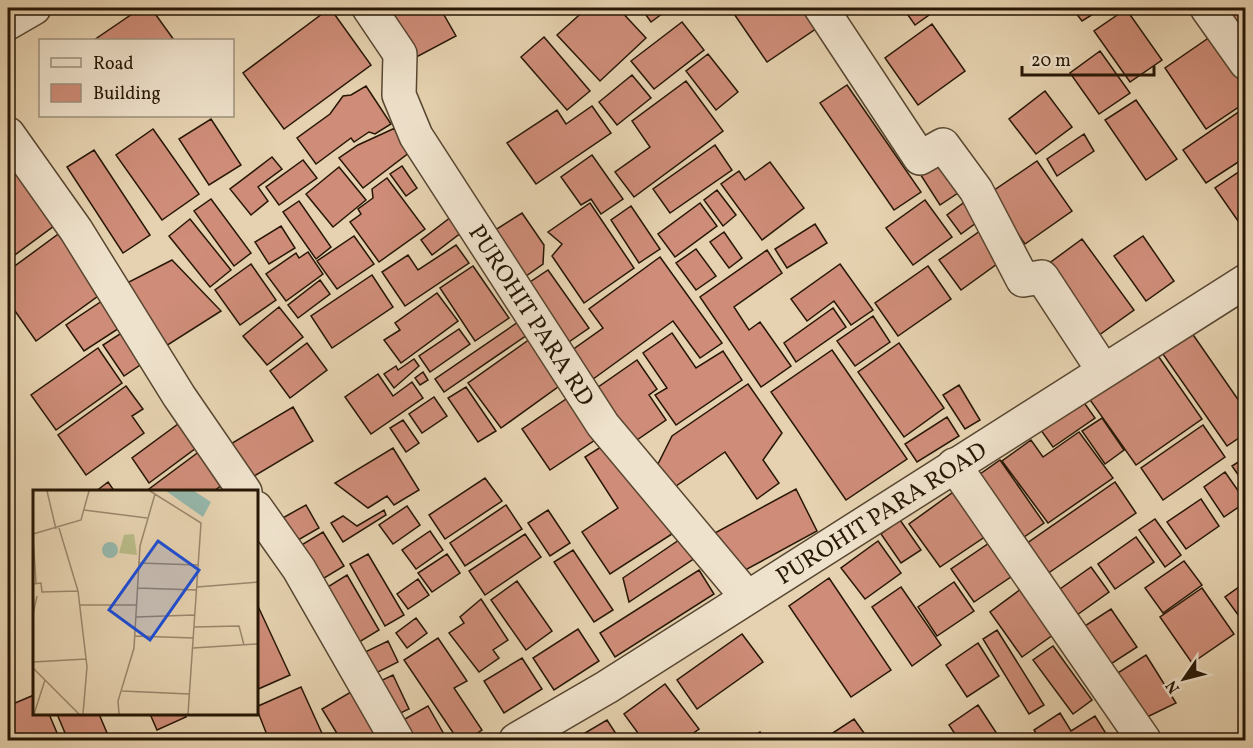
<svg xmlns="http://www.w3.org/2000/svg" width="1253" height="748" font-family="Vollkorn,serif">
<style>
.building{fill:#cf8d79;stroke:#271705;stroke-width:1.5}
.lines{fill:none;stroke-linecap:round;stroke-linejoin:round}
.minor-casing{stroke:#574630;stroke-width:36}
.minor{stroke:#efe2cc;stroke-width:33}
.labels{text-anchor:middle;stroke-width:4.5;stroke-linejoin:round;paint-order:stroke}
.street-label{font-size:24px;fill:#271705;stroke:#efe2cc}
.inset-road{fill:none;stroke:#9a876c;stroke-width:1.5}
.view{fill:#1d4ed8;fill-opacity:0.15;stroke:#1d4ed8;stroke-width:3}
.inset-edge{fill:none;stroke:#271705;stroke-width:3}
</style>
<rect width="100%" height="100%" fill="#e6d2b0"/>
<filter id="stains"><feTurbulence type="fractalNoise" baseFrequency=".00333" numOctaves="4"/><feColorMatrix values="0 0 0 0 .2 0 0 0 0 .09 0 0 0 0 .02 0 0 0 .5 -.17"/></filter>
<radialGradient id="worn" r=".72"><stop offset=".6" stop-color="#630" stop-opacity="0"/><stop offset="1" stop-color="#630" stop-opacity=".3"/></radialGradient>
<path class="building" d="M141 8H151L174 40H94Z
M330 8 371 65 284 129 243 73Z
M377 8H440L456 36 407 62Z
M587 8H618L646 38 600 81 557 35Z
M641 8H670L651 22Z
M730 8H812L823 24 767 62Z
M903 8H924L929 15 915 25Z
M1072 8H1103L1082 21Z
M1235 8H1246V43L1227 13Z
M1126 9 1162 60 1130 82 1094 31Z
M682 22 704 50 654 89 631 61Z
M932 24 965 71 918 105 885 58Z
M544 37 590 91 567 110 521 57Z
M1210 37 1246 90V102L1206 129 1165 68Z
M1100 51 1130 93 1099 114 1070 73Z
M708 54 738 92 716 110 686 71Z
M632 75 651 98 617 125 599 102Z
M686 81 723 131 634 197 615 172 650 147 632 121Z
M847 85 921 192 894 210 820 103Z
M366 86 391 124 375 134 369 132 354 142 351 138 316 164 297 138 330 114 343 96 351 95Z
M1045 91 1072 127 1036 154 1009 119Z
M1136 100 1177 159 1146 180 1105 120Z
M592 106 611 133 536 184 507 143 557 110 566 124Z
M1246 107V157L1206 183 1183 150Z
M211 119 241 165 209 185 179 139Z
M395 128 410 152 363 188 339 158 358 145Z
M153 129 199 194 162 220 116 155Z
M1084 134 1094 151 1057 176 1047 159Z
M715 145 732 170 670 213 653 189Z
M94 150 150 235 123 253 67 167Z
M939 151 964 189 940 205 915 166Z
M592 155 623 199 601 214 591 199 581 205 561 177Z
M272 157 282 169 258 187 268 201 251 215 230 189Z
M303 160 317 178 279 205 266 187Z
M1037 161 1072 211 1025 244 990 193Z
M770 162 804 208 762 240 721 184 739 171 745 180Z
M402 166 417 188 406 196 390 174Z
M23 167 62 220 8 260V179Z
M339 167 366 200 333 227 306 194Z
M1246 167V231H1245L1215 188Z
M387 178 425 229 379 262 350 222 361 214 358 209 373 198 372 189Z
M717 190 736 215 723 226 704 200Z
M970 198 984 217 961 234 947 215Z
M211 199 251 253 234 266 194 211Z
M925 200 952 237 913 265 886 228Z
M299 201 331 247 316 259 283 212Z
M590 203 634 268 584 303 552 256 562 244 548 232Z
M700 203 717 226 675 257 658 234Z
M631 206 660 249 639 263 611 220Z
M522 213 544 245 543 264 519 281 489 234Z
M451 217 462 232 432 255 421 240Z
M190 219 231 270 210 287 169 236Z
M815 224 827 243 787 268 775 249Z
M281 226 295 248 269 264 255 242Z
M987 226 1008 256 961 290 939 260Z
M61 232 105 291 36 341 8 301V271Z
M724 232 742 258 729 268 710 242Z
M354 236 374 264 337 289 317 261Z
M1143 236 1174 281 1146 301 1114 256Z
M1082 239 1134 310 1095 338 1044 267Z
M456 245 469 263 405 306 382 272 408 255 418 270Z
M696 249 716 276 696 290 676 263Z
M767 250 782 273 734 307 749 330 760 322 791 366 761 387 700 297Z
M308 252 323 274 286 301 266 274 296 253 299 258Z
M660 257 722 343 700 358 673 321 589 382 568 353 603 328 589 309Z
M172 260 221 311 166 346 125 284Z
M251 264 276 300 240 325 215 290Z
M840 264 873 310 851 325 834 301 807 321 791 299Z
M473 266 509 318 475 341 440 288Z
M928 266 951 299 898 336 875 303Z
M548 270 589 328 563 346 521 288Z
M372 275 393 307 332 348 311 316Z
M320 280 330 294 298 318 288 305Z
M437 293 458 321 401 363 384 340 400 330 395 323Z
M108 297 127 323 84 351 66 325Z
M279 307 303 337 267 365 243 336Z
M833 308 846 327 796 362 784 343Z
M873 316 890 342 855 366 837 341Z
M521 320 530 333 444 392 435 379Z
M1187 326 1246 411V433L1227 446 1158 347Z
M459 329 470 344 430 372 419 356Z
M126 330 146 361 124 376 103 345Z
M672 333 696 368 723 351 742 380 676 425 655 395 667 388 643 353Z
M530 339 562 384 501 428 468 383Z
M307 343 327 370 290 398 270 371Z
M899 343 944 408 904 437 858 372Z
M98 348 122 383 56 430 31 395Z
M832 350 907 459 846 500 771 392Z
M1154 350 1202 419 1136 465 1088 397Z
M414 359 419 366 394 388 384 374 396 366 398 370Z
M637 360 657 389 649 395 666 420 631 444 594 390Z
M423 372 428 380 420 385 415 378Z
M378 374 393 396 412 382 423 398 371 434 345 397Z
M748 384 782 433 763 460 779 483 757 499 725 452 666 493 653 474 672 436Z
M959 385 980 420 965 429 943 395Z
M126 386 143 409 132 416 144 433 86 475 58 435Z
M466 387 496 431 478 442 448 398Z
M572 395 601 436 550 470 522 429Z
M434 397 447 416 422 433 409 414Z
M1080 397 1095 418 1053 447 1038 426Z
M293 407 313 441 249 479 229 445Z
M947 417 959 436 917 462 905 444Z
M1102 418 1124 450 1105 464 1082 431Z
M403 420 419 443 406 452 390 428Z
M178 424 196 448 149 483 132 458Z
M1203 425 1225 457 1163 500 1141 468Z
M1079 432 1113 478 1048 523 1002 461 1031 440 1043 457Z
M612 440 672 534 610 574 582 532 618 508 585 457Z
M204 448 228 480 213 492H145Z
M393 448 419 490 394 505 387 496 368 508 335 483Z
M1246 457V486L1232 466Z
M1000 460 1044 523 1017 542 973 479Z
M1225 472 1246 502 1224 517 1204 487Z
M485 478 502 501 445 539 429 515Z
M108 482 115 492H95Z
M1115 482 1136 513 1044 576 1023 546Z
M963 485 995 530 940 567 909 524Z
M796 489 817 531 736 575 713 534Z
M1201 499 1219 526 1186 549 1167 522Z
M306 505 319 528 293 543 279 520Z
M506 505 522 529 465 566 450 543Z
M407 506 420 525 393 544 379 525Z
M384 510 386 515 343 542 331 523 343 516 357 526Z
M548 510 570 543 550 556 528 523Z
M1155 519 1181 555 1165 567 1139 530Z
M900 520 921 550 901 563 881 534Z
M430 531 443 550 416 569 402 550Z
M323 532 344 566 316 583 295 549Z
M525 534 541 557 485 595 469 571Z
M998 537 1021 570 974 602 951 569Z
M1136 537 1154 562 1115 589 1098 564Z
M682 538 695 558 629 602 623 578Z
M878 541 901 573 865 599 841 568Z
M573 550 613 610 594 622 554 562Z
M368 554 404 615 385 626 350 564Z
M447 554 460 573 432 592 418 573Z
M1184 561 1202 585 1163 613 1145 588Z
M1091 567 1109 592 1070 620 1053 594Z
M699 570 714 594 615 657 600 633Z
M347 575 379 630 351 647 318 593Z
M829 578 891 670 851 697 789 606Z
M418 579 429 595 408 609 397 594Z
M517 581 552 631 526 650 491 600Z
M954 582 974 611 937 636 918 607Z
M1246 582V622L1244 623 1225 597Z
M1025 586 1057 632 1022 657 990 612Z
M901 587 941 645 912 666 872 607Z
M1202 588 1234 634 1192 663 1160 617Z
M481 599 508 640 493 650 499 658 479 672 449 633 464 623 460 617Z
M256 602 290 675 256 690Z
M1111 609 1137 647 1100 671 1074 633Z
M416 618 427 633 407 648 396 633Z
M578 629 599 661 554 690 533 658Z
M997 630 1044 705 1029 714 983 639Z
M742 634 763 662 697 709 677 680Z
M438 638 467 681 454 688 482 730 467 740H458L404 660Z
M388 641 398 662 372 675 361 654Z
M978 643 999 676 967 697 946 665Z
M1053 646 1092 700 1073 714 1033 660Z
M1146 655 1176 703 1141 720 1113 676Z
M522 658 542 689 504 713 484 681Z
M393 675 409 709 390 718 374 684Z
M665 684 699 729 684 740H643L624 714Z
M301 687 325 740H269L256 707Z
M356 689 386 740H341L322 709Z
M34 695V714H49L60 740H17L8 718V706Z
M978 705 1001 740H959L949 725Z
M428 706 445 736 437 740H405L396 724Z
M1060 713 1071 731 1095 716 1110 740H1040L1034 730Z
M57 714H99L110 740H68Z
M150 714H184L186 717 157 730Z
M854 719 869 740H822Z
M607 720 620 740H573Z
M760 732 766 740H747Z
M696 735 700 740H687Z"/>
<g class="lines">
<g class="minor-casing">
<g id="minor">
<path id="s1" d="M369 8 400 54 399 95 416 136 603 425 747 597"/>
<path d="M821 8 920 158 943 145 976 190 1023 280 1042 277 1103 370"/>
<path d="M1207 8 1246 63"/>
<path d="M8 23 34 8"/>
<path d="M8 134 76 230 179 396 245 492"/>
<path d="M954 465 1144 740"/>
<path d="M256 508 299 569 397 740"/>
<path id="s2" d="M516 740 607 687 1246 281"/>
</g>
</g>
<use href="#minor" class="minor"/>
</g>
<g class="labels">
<g class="street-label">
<text dy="8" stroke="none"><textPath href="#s1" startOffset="354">PUROHIT PARA RD</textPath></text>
<text dy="8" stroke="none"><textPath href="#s2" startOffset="430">PUROHIT PARA ROAD</textPath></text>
</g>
</g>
<g transform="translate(33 490)">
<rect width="225" height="225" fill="#e6d2b0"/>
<path d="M101 44 104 65 86 63 91 45Z" fill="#b9bb88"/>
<path d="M133 1H161L178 12 170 27ZM69 60a8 8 0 1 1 16 0a8 8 0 1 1-16 0Z" fill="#96b8ac"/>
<path class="inset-road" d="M14 1 23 39M117 1 168 33 155 224M51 20 114 28M26 38 45 101 54 177 50 224M0 44 48 30 56 1M0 46 3 93M105 73 165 75M0 94 8 93 9 102 45 101M164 97 225 92M104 98 164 100M47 115H103M0 124 4 106M103 127 161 125M161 137 206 136 211 155M101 146 161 148M160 158 225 154M0 172 53 169M0 178 46 224M89 201 156 204M1 224 12 190M86 224 85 211 101 158 107 56 122 4"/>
<path class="view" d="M125 51 166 80 117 150 76 120Z"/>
<rect width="225" height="225" class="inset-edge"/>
</g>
<rect width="1253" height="748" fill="none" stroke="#e6d2b0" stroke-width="30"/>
<rect x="9" y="9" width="1235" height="730" fill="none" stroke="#271705" stroke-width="3"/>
<rect x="15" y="15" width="1223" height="718" fill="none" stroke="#271705" stroke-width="1.5"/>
<rect x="39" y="39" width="195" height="78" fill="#efe2cc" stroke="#9f917c" stroke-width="1.5"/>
<rect x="51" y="58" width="30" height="9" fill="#efe2cc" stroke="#9f917c" stroke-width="1.5"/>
<text x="93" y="69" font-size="18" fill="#271705">Road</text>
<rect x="51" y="84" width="30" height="18" fill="#cf8d79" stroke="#9f917c" stroke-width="1.5"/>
<text x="93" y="99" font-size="18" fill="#271705">Building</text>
<g transform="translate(1184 679) rotate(235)" stroke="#efe2cc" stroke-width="4.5" paint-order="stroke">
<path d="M0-4.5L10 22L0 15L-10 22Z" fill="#271705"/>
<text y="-9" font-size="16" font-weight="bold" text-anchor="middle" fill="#271705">N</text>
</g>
<path d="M1022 66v9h132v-9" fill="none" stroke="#271705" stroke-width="3"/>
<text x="1031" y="66" font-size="18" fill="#271705" stroke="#efe2cc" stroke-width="4.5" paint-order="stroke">20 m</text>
<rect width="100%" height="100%" filter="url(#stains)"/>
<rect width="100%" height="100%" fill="url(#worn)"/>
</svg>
